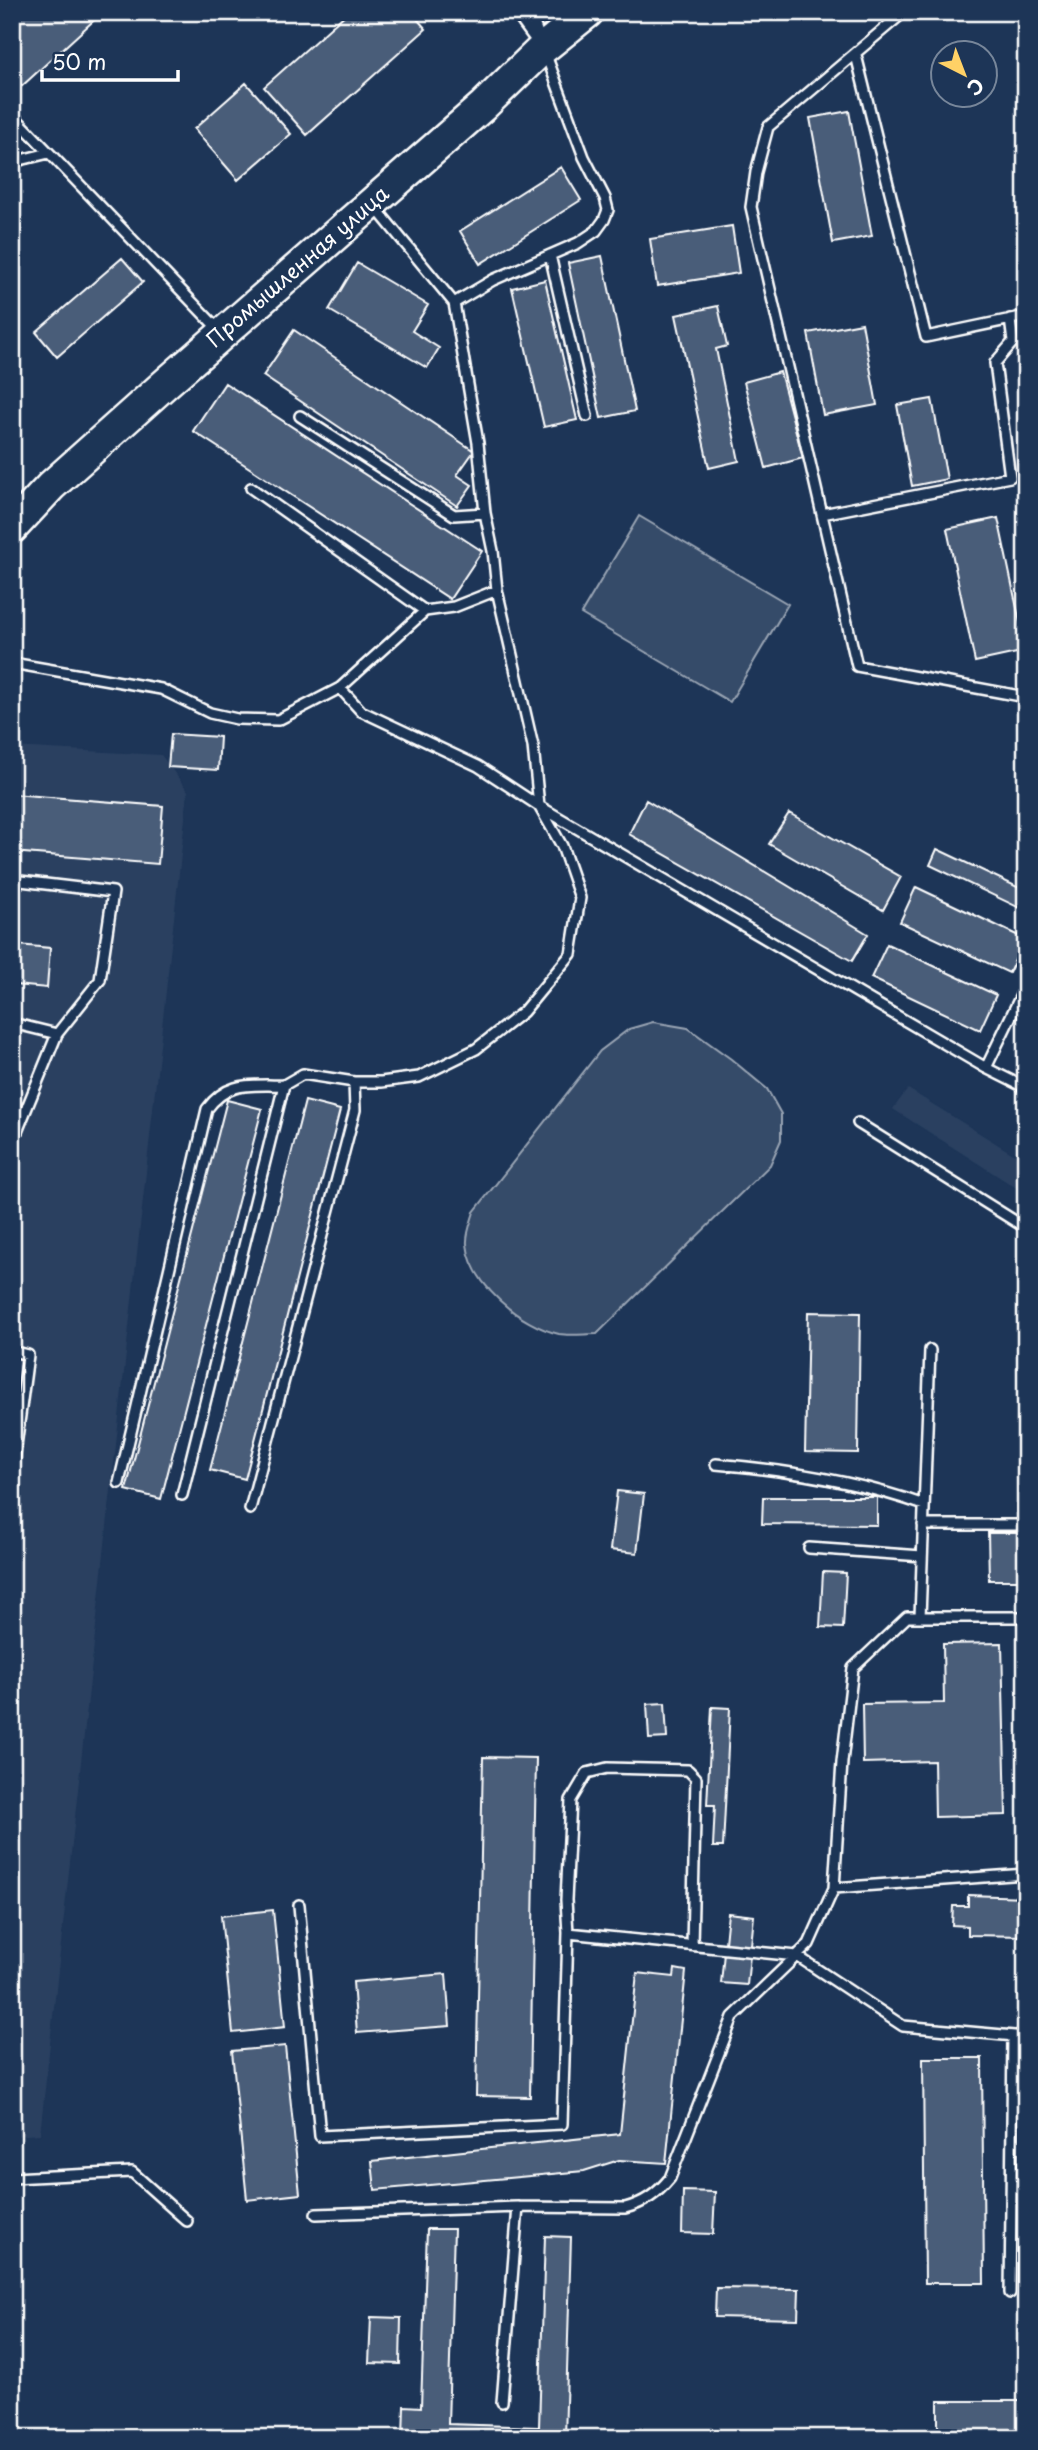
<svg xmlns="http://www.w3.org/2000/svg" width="1038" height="2450" font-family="'Playpen Sans',sans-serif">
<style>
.built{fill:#2a4161}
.green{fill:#364b69;stroke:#9aa5b4;stroke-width:2}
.building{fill:#4a5d79;stroke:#fff;stroke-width:2}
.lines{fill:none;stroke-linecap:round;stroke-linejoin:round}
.lane-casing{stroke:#fff;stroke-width:14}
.primary-casing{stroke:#fff;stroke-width:35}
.lane{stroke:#1d3557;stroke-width:9}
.primary{stroke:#1d3557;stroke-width:30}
.labels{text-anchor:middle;stroke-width:5;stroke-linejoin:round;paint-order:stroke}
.street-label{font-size:21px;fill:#fff;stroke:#1d3557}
</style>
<rect width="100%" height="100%" fill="#1d3557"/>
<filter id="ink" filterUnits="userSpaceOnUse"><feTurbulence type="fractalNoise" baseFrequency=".0143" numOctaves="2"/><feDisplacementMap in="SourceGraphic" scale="14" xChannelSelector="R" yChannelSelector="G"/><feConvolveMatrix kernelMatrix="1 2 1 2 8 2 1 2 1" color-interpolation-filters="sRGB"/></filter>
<g filter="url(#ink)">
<path class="built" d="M12 747 161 755 188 791 40 2134 12 2136Z
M908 1089 1026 1162V1194L893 1109Z"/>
<path class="green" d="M639 516 788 604 730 702 581 614Z
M653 1022 688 1028 731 1059 767 1089 781 1114V1140L770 1165 597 1334C585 1334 570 1336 559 1334 521 1326 471 1284 467 1244 466 1234 471 1222 474 1212L600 1051 629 1029Z"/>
<path class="building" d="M12 12H103L22 86 12 75Z
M348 12H411L426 29 307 135 264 87Z
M246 83 291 134 238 180 194 129Z
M849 111 872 236 833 243 810 118Z
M561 167 581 200 480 264 460 231Z
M732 226 739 273 657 286 650 239Z
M602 256 635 411 601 418 568 263Z
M122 258 143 282 57 357 36 332Z
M357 263 428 305 412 331 439 348 427 368 329 310Z
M545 280 577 420 544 427 512 288Z
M718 306 727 346 716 349 739 461 709 468 676 315Z
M862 323 877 405 823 415 808 333Z
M294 330 474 451 457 475 472 485 457 506 263 376Z
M1026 370V393L1021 371Z
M780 372 803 458 766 468 744 382Z
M225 383 482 551 450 599 193 431Z
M932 399 947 479 912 486 897 405Z
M998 518 1026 651 975 662 947 529Z
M171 734 220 737 218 770 168 767Z
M12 794 163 806 158 864 12 852Z
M646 800 868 934 852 961 629 834Z
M789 813 901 877 883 910 769 844Z
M937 849 1026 891V911L930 865Z
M916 887 1025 939 1009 973 900 922Z
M887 944 996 995 980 1030 871 978Z
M18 945 50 948 47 988 15 985Z
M227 1100 262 1109 161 1499 126 1490Z
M305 1101 340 1110 245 1479 210 1470Z
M808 1312 860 1313 858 1453 805 1452Z
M617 1491 644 1494 637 1553 610 1550Z
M763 1497H877V1525L762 1524Z
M988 1533H1026V1580H989Z
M823 1572 846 1573 843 1628 820 1627Z
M1002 1643 1006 1815 935 1817 934 1761 863 1763 862 1704 944 1703 943 1644Z
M665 1703 667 1738 649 1739 647 1704Z
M712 1707 730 1708 723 1847H713L715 1805H707Z
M483 1757 536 1758 530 2097 476 2096Z
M968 1895 1026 1897V1936L968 1935V1926L952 1925 953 1906H968Z
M273 1910 285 2027 233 2033 221 1916Z
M728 1913 754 1916 747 1985 721 1983Z
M675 1969 686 1971 666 2163 619 2160 584 2171 375 2190 372 2161 620 2134 637 1973 674 1977Z
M446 1974 450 2026 357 2033 353 1982Z
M285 2046 300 2194 247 2200 232 2051Z
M923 2058H982L984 2283H925Z
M683 2191 715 2192 713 2234 682 2233Z
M427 2229H454L448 2424 539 2427 545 2236 571 2237 565 2438H403L404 2406 421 2407Z
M716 2288 799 2289 798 2319 715 2317Z
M371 2317 401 2318 400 2364 369 2363Z
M938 2401H1026V2438H938Z"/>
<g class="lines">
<g class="lane-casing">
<path id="lane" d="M515 12 537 42
M904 12 768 127 756 172 751 207 857 666 1026 697
M856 55 926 337 1026 316
M12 114 219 330
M12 162 49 153
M550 255 587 416
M454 303 493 280 578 243 596 231 604 220 608 210 605 198 584 157 530 12
M300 416 454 515 485 513
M251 488 425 611
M822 514 1010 477 995 363 1013 342 1010 319
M12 663 161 689 210 713 237 719 278 720 340 688 425 611 454 607 497 590
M340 688 361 711 478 766 539 806 986 1068 1026 1088
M12 880 113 892 100 980 57 1034 12 1144
M12 1023 57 1034
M986 1068 1026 985
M858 1123 1026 1228
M12 1351 28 1355 12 1476
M716 1464C786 1470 857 1481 924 1505
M119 1483 207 1109C228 1080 251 1086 284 1085
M182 1495 284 1085 303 1074 354 1082H381L419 1077 476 1049 523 1012 571 954 580 898 562 846 539 806 533 746 497 590 493 551 485 513 478 443 454 303 375 207
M250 1509 355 1110 354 1082
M923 1525H1026
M809 1548 922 1556
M920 1617 930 1350
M834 1888 842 1762 853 1668 907 1617H1026
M299 1905 320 2136 562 2124 568 1933 797 1956 903 2026 1026 2037
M568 1933 566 1900 571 1800 587 1773 607 1768 688 1770 696 1778 692 1945
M12 2178 132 2172 187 2221
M316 2214 518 2207 625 2208C644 2203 657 2194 670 2178L733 2017 809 1944 834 1888 1026 1874
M1010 2293 1013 2036
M502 2402 518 2207"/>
</g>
<g class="primary-casing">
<path id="primary" d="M12 528 51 486 164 385 483 106 542 49 588 12"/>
</g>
<use href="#lane" class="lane"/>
<use href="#primary" class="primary"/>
</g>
</g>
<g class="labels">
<g class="street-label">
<text transform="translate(298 267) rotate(-41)" y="7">Промышленная улица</text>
</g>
</g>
<rect width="1038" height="2450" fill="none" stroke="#1d3557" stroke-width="42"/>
<rect x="21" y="21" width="996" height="2408" fill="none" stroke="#fff" stroke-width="2.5" filter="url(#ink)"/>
<g transform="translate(964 74) rotate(138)"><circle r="33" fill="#1d3557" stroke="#77869a" stroke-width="2"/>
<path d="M0-5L12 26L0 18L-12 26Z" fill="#ffd166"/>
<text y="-10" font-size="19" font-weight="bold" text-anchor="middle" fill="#ffffff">С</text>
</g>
<path d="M42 70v10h136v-10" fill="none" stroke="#ffffff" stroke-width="3.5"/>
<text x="52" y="70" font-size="21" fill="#ffffff" stroke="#1d3557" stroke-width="5" paint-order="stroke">50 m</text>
</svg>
